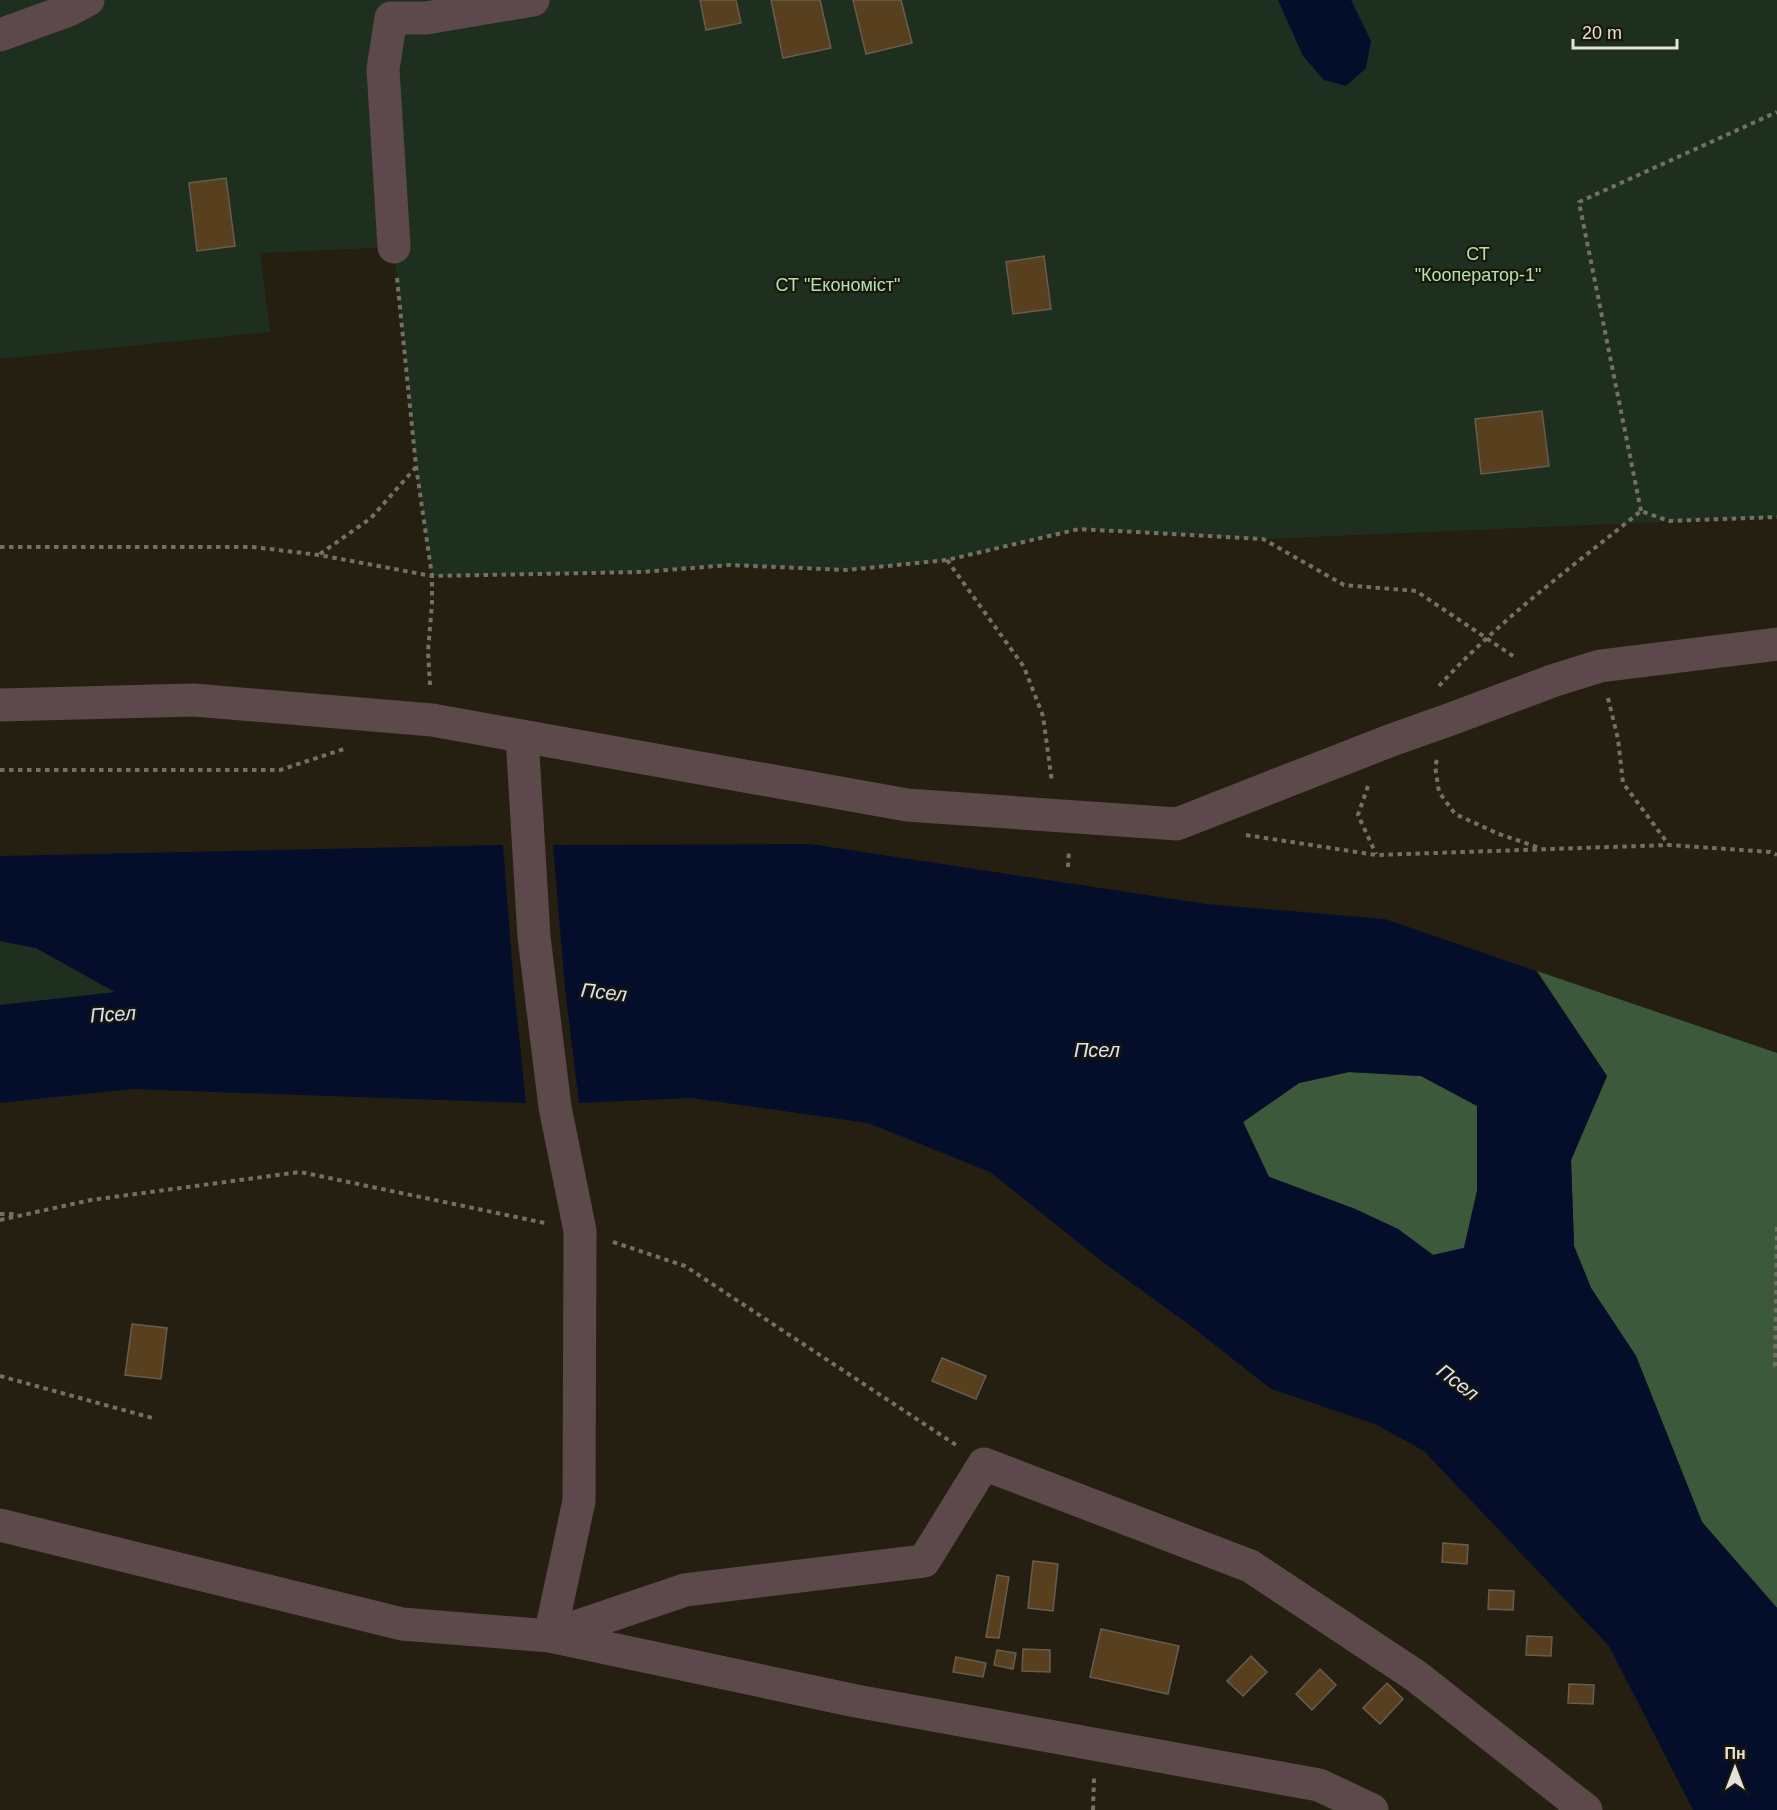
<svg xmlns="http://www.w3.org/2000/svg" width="1777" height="1810" font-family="Helvetica,sans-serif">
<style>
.green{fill:#1f2f1f}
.forest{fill:#3c593b}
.water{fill:#040e2a;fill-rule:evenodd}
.building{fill:#583f1d;stroke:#685d4f;stroke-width:1.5}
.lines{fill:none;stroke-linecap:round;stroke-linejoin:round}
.path{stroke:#747063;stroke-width:4;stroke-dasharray:4.5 4.5;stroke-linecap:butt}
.minor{stroke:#5d494b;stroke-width:33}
.labels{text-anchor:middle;stroke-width:4.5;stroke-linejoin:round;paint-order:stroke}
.park-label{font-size:18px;fill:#b0e4af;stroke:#1a1608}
.water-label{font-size:20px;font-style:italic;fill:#d8e4fd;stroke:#1a1608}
</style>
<rect width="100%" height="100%" fill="#241f10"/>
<path class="green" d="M0 0H1777V517L1263 539 1079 529 947 560 847 570 730 565 642 572 432 576 416 466 394 247 260 253 270 332 0 359Z
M0 941 36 948 116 993 0 1005Z"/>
<path class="forest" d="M1537 971 1777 1053V1608L1702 1522 1636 1356 1591 1288 1574 1246 1571 1160 1607 1076Z
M1349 1072 1421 1076 1478 1106 1477 1191 1464 1248 1433 1255 1398 1229 1355 1209 1269 1177 1243 1122 1299 1083Z"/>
<path class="water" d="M1278 0H1351L1371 41 1366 68 1346 86 1324 80 1303 56Z
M810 844 1206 904 1385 919 1536 971 1607 1076 1571 1160 1574 1246 1591 1288 1636 1356 1702 1522 1777 1608V1810H1693L1609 1646 1424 1451 1375 1424 1271 1389 1187 1323 1108 1266 990 1172 868 1123 691 1098 579 1103 565 988 553 845ZM1349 1072 1421 1076 1477 1106V1191L1464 1248 1433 1255 1398 1229 1355 1209 1269 1177 1243 1122 1299 1083Z
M503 845 514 988 526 1103 131 1089 0 1103V1005L115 992 36 948 0 941V856Z"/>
<path class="building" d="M700 0H736L741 23 706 30Z
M771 0H820L831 48 783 58Z
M853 0H901L912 43 866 54Z
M226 178 235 246 197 251 189 183Z
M1044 256 1051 309 1013 314 1006 262Z
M1542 411 1549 466 1481 474 1475 419Z
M132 1324 167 1328 161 1379 125 1375Z
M942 1358 986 1376 976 1399 932 1381Z
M1443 1543 1468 1545 1467 1564 1442 1562Z
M1033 1561 1058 1564 1053 1611 1028 1608Z
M997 1575 1009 1577 999 1638 986 1637Z
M1489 1590 1514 1591 1513 1610 1488 1609Z
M1101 1629 1179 1646 1168 1694 1090 1677Z
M1527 1636 1552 1637 1551 1656 1526 1655Z
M1023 1649 1050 1650V1672L1022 1671Z
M997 1650 1016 1653 1013 1669 994 1665Z
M1251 1656 1267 1672 1243 1696 1227 1681Z
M956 1657 986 1663 983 1677 953 1672Z
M1320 1669 1336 1685 1312 1710 1296 1694Z
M1387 1683 1403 1699 1380 1724 1363 1708Z
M1569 1684 1594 1685 1593 1704 1568 1703Z"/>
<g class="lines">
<path class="path" d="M397 278 416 466 432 576V603L428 651 430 685
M1641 511 1579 202 1777 112
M0 547H253L319 555 432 576 642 572 730 565 847 570 947 560 1079 529 1263 539 1344 585 1416 591 1516 658
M320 554 371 518 416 467
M947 560 1024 667 1043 716 1052 782
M1439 686C1499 620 1572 567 1641 511L1669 521 1777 517
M1608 698 1618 739 1623 783 1669 845
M1437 760 1435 766 1439 792 1455 814 1499 834 1540 848
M0 770H280L347 748
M1368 786 1358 815 1376 854
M1246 835 1376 855 1669 845 1770 852 1777 855
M1068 867 1069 850
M0 1214H18
M0 1220 91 1200 300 1172 545 1223
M1777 1227 1775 1366 1777 1369
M613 1242 685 1266 956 1445
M0 1376 156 1419
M1093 1810 1094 1777"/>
<path class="minor" d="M0 35 69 10 88 0
M394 247 383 69 391 18H426L533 0
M0 705 194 700 432 720 907 805 1177 824 1389 741 1451 719 1552 681 1600 666 1777 644
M522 736 534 937 555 1107 580 1231 579 1501 550 1636
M0 1525 402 1624 550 1636 856 1701 1319 1785 1372 1810
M552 1635 685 1590 924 1561 984 1464 1250 1566 1416 1676 1586 1810"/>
</g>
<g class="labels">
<g class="park-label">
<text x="1478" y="260">СТ<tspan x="1478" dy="21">"Кооператор-1"</tspan></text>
<text x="838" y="291">СТ "Економіст"</text>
</g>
<g class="water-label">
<text transform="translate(604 992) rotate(6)" y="7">Псел</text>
<text transform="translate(113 1014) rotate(-4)" y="7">Псел</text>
<text x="1097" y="1057">Псел</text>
<text transform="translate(1458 1382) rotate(37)" y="7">Псел</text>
</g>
</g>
<g transform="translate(1735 1768)" stroke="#1a1608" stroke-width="4.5" paint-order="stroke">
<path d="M0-4.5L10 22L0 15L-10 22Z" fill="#e5e2d9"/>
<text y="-9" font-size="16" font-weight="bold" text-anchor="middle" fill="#e5e2d9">Пн</text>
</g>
<path d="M1573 39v9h104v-9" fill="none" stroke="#e5e2d9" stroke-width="3"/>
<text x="1582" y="39" font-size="18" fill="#e5e2d9" stroke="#1a1608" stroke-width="4.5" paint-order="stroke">20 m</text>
</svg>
